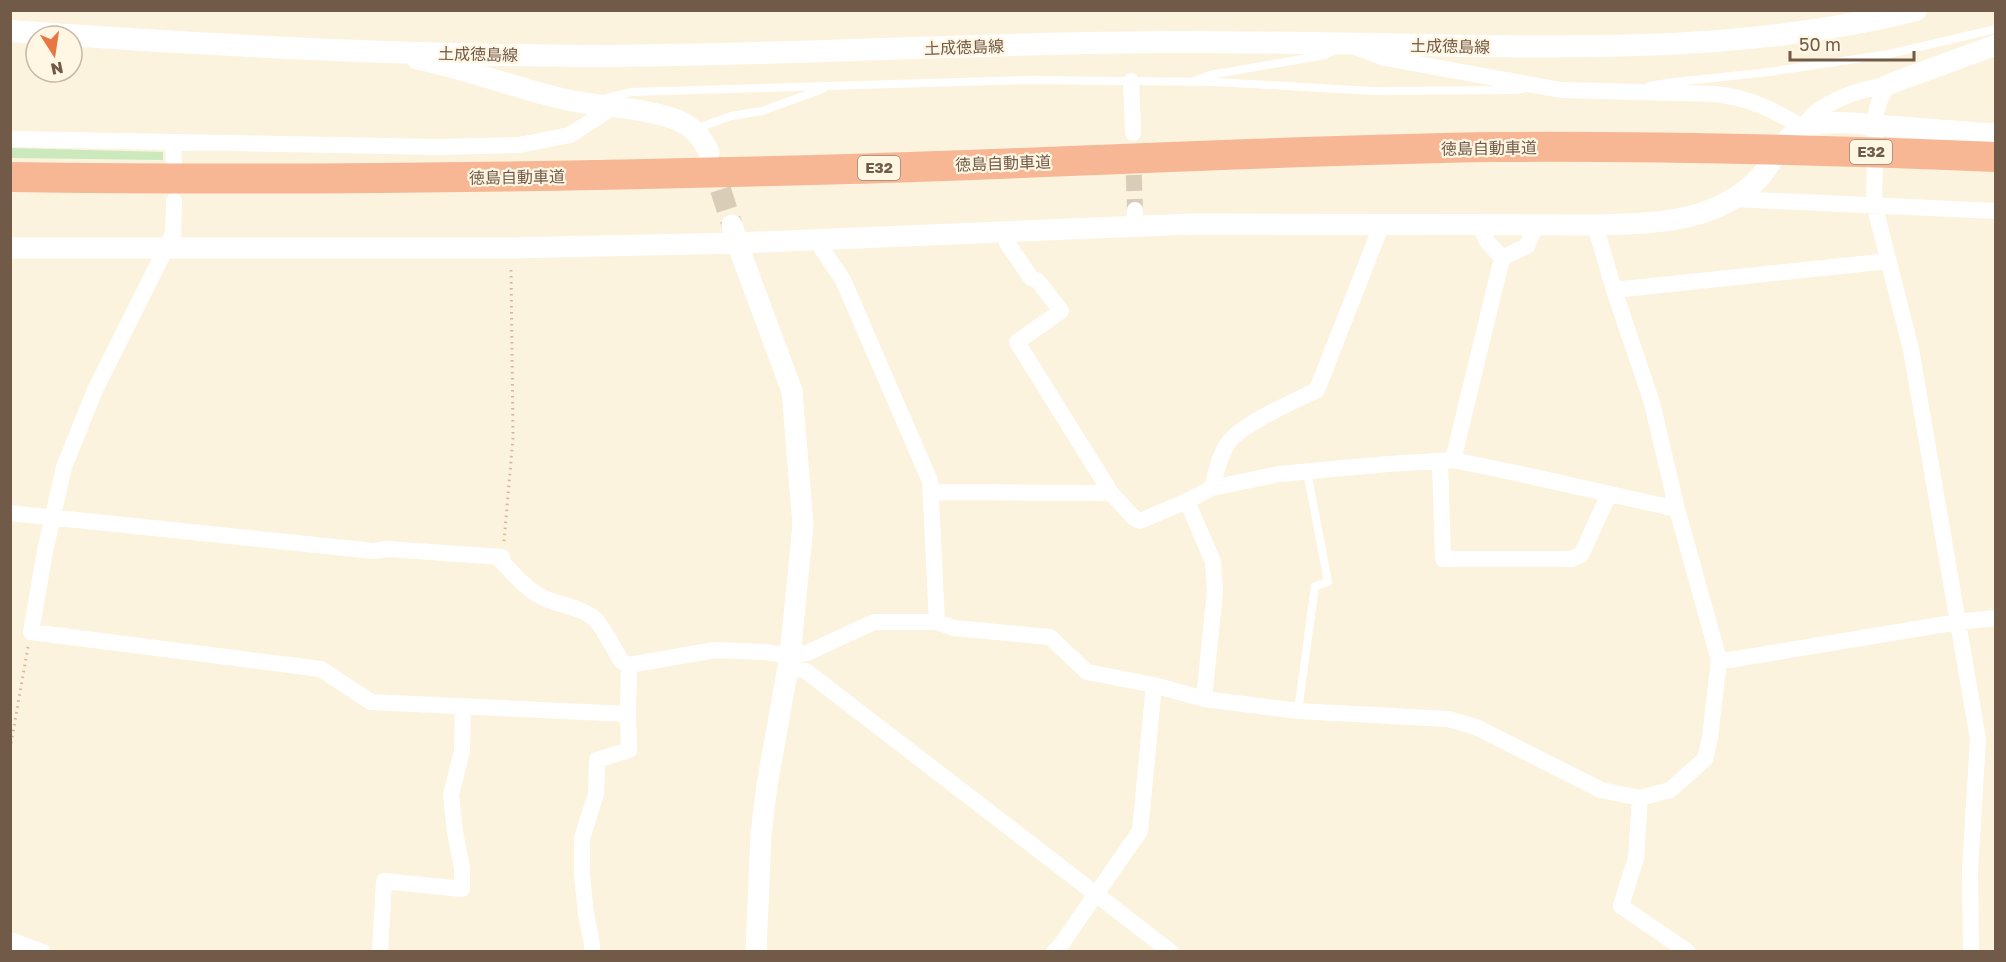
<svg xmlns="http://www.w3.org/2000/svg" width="2006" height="962" font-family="'Golos Text','Noto Sans JP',sans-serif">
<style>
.green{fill:#cbe9bd}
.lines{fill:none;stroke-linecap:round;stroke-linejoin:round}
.minor-tunnel{stroke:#d9cdb8;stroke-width:16;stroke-dasharray:16 8;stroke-linecap:butt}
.tertiary-tunnel{stroke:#d9cdb8;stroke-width:21;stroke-dasharray:21 10;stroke-linecap:butt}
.path{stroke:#d5b69a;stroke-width:3;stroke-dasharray:1.5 4.5;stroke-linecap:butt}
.service{stroke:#fff;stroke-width:8}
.minor{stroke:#fff;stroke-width:16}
.tertiary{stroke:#fff;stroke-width:21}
.secondary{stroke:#fff;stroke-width:22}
.motorway{stroke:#f7b794;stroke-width:30}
.labels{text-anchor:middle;stroke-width:4.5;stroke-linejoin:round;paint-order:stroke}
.shield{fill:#fff7e4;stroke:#9c8976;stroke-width:1.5}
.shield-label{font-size:15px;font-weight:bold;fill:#715a47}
.street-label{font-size:16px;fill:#715a47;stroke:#fff7e4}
</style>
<rect width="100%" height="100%" fill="#fcf3de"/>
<path class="green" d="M11 148 163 152V160L11 158Z"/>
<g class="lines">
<path class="minor-tunnel" d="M1133 151 1135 210"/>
<path class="tertiary-tunnel" d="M711 160 732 225"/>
<path class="path" d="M504 541 513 438 511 266
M10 749 28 647"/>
<path class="service" d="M1196 80 1210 75 1325 55 1335 50
M1650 86 1667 83 1769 72 1889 54 1996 29
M603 99 631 92 1028 80 1216 82 1372 91 1517 90 1525 88
M695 129 731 116 762 111 823 89
M1298 711 1315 586 1328 582 1307 471"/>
<path class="minor" d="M1358 48 1385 58 1561 90 1716 94C1749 98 1775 110 1803 128 1807 123 1810 116 1815 113 1835 98 1863 89 1887 85
M1131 81 1133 133
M1887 85 1879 102 1876 113 1874 204 1911 349 1978 739 1970 870 1971 952
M10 139 439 147 519 145 570 135 613 107
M173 143 174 163
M1733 199 1996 211
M174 201 173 234 95 390 64 467 45 551 31 632 321 669 371 702 628 714
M1135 210V227
M1479 224 1487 241 1502 258
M1005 233 1007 243 1031 278 1038 281 1061 311 1017 342 1111 493 1133 517 1140 521 1187 501 1212 488 1279 474 1388 464 1453 460 1516 473 1677 509
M816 240 843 280 930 481 937 622
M1614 290 1889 261
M1453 460 1502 258 1527 246 1536 225
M1440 461 1443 559H1571L1581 555 1609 494
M1212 488C1216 473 1219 456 1228 443 1241 424 1295 401 1317 390L1382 224
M931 492 1111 493
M1187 501 1213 562 1215 591 1204 699
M10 513 373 551 388 549 502 557V562C515 575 527 590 544 598 560 606 582 607 595 619 603 627 615 651 622 662L629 665 715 650 766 652 790 656 807 653 874 622H937L954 628 1050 637 1087 672 1154 685 1204 699 1298 711 1448 719 1476 727 1601 790 1640 798 1670 790 1705 759 1710 738 1719 660 1677 509 1652 403 1614 290 1595 225
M1719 660H1729L1958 622 1996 618
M788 667 806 671 1171 952
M1640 798 1636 858 1621 906 1688 952
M10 940 43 952
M380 952 384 881 462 889V868L455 832 451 795 462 751 463 707
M592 952V944L586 914 582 875V838L596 794 597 760 629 750 628 714 629 665
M1054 952 1060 946 1140 831 1154 685"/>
<path class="tertiary" d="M417 59C465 69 511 86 559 98 598 108 640 106 677 120 694 127 701 137 709 152
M1887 85 1996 45
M732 225 737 243 792 391 803 525 790 656 767 785 761 834 756 952
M10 248H511L737 243 1192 224 1595 225C1654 223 1716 224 1760 177 1774 161 1784 135 1805 127 1830 119 1861 124 1887 126 1923 129 1959 131 1996 134"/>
<path class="secondary" d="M10 31C202 45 393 55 585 56 784 56 982 42 1180 42 1276 42 1372 44 1468 46 1617 48 1770 47 1916 10"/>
<path class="motorway" d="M10 177C290 181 569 177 849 169 1065 163 1281 150 1497 147 1663 146 1829 150 1996 157"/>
</g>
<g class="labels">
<g class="shield">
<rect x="1850" y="140" width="42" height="24" rx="4.5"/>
<rect x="858" y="156" width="42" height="24" rx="4.5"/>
</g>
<g class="shield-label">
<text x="1871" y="157">E32</text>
<text x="879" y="173">E32</text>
</g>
<g class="street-label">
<text transform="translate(1450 46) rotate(1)" y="6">土成徳島線</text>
<text transform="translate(964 47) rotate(-2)" y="6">土成徳島線</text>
<text transform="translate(478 54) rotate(1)" y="6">土成徳島線</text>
<text transform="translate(1489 148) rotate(-1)" y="6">徳島自動車道</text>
<text transform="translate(1003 163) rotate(-2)" y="6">徳島自動車道</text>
<text transform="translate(517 177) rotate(-1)" y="6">徳島自動車道</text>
</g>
</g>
<rect width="2006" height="962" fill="none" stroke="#715a47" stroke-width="24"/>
<g transform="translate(54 54) rotate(168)"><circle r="28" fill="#fff7e4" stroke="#c6b8a5" stroke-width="1.5"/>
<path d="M0-4.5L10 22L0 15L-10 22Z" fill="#e77642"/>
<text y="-9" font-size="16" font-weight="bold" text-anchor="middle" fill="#715a47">N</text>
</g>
<path d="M1790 51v9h124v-9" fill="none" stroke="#715a47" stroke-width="3"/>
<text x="1799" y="51" font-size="18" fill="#715a47" stroke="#fff7e4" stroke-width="4.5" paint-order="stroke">50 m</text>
</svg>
